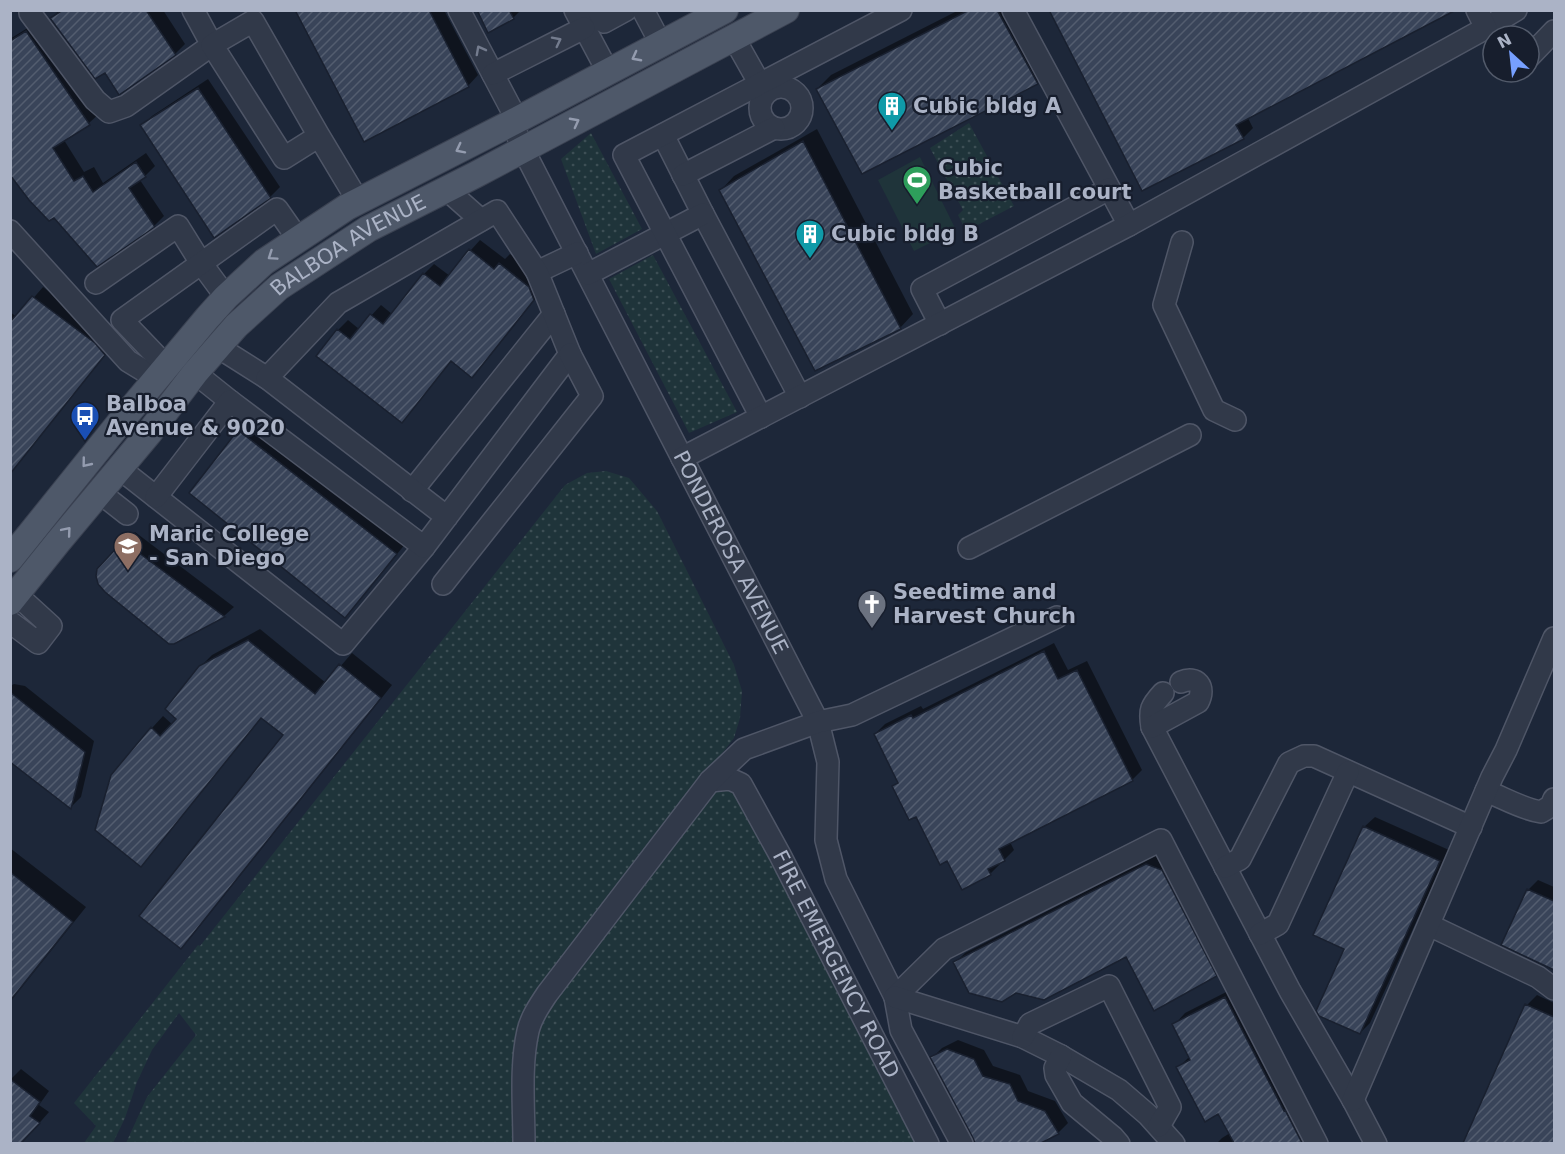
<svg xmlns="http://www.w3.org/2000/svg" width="1565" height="1154" font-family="'DejaVu Sans',sans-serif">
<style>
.grass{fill:url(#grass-dots)}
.pitch{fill:#1f343a}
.shadow{fill:#0007}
.building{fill:url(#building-hatch);stroke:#19202f;stroke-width:1.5}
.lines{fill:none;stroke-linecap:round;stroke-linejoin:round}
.minor-casing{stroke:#4f5667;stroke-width:24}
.major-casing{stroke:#3b4252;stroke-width:28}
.minor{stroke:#313949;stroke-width:21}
.major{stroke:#4e5869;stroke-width:26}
.oneway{stroke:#747c8e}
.oneway2{stroke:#949caf}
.labels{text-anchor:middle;stroke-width:4.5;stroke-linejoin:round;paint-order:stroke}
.poi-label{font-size:21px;font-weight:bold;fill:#abb3c6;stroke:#171e2d;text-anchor:start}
.street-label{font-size:21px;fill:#abb3c6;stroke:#171e2d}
</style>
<defs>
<pattern id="grass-dots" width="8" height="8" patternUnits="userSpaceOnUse" patternTransform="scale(1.5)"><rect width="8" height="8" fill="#1f343a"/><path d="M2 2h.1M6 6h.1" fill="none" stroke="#3d4f55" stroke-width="1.8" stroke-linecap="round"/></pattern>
<pattern id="building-hatch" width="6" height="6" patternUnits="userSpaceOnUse" patternTransform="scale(1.5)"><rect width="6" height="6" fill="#394459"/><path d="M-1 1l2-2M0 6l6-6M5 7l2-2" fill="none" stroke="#535d6f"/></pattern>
</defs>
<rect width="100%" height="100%" fill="#1d2739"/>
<path class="grass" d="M969 123 1014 206 966 231 958 215 963 210 930 148Z
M591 133 642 229 596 254 561 159Z
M653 255 737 412 689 433 609 279Z
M606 471 629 478 657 511 734 665 742 691 740 718 734 738 584 932 548 983 514 1143H126L147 1097 196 1035 179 1013 152 1050 137 1082 125 1118 113 1143H84L96 1126 74 1103 198 945 200 946 565 485 587 473Z
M724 785 741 792 923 1143H532L528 1053 540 1018 713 790Z"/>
<path class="pitch" d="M920 157 956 230 914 251 878 180Z"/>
<path class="shadow" d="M59 10H163L185 44 175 54 119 93 105 71 52 18Z
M296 10H444L478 75 468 86 365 140Z
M478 10H521L513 18Z
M959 10H1018L1050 69 1037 82 817 89 831 75Z
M1050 10 1248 118 1253 128 1243 138Z
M37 22 99 114 89 123 64 140 84 172 94 167 103 183 146 153 155 166 145 176 140 180 164 216 154 226 10 170V39Z
M208 79 280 187 270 197 142 126 152 116Z
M817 129 913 314 900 328 721 190 734 176Z
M480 240 505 259 510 254 539 277 544 288 482 366 472 376 452 360 411 411 401 421 338 330 348 320 359 329 381 305 392 314 424 274 434 264 450 276 471 250Z
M43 287 105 334 114 344 10 474V312L17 317Z
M249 421 406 543 355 606 345 616 191 493 239 431Z
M135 532 234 607 224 616 173 643 99 570Z
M260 629 326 683 352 653 392 685 192 936 181 947 285 735 262 717 152 853V728L163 716 173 725 178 719 200 667 212 655Z
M1054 643 1068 670 1087 661 1142 770 1132 780 1010 842 1014 850 1004 860 999 862 1000 864 990 874 962 888 948 859 917 815 894 786 899 781 875 734 885 724 921 706 923 709Z
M14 684 25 686 94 741 81 797 71 807 10 760V686Z
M1375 817 1449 850 1370 1023 1360 1033 1364 827Z
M10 848 86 907 10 1002Z
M1157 855 1226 965 1216 975 1127 955 1016 991 955 963 965 953Z
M1538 880 1554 887V968L1503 944 1528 890Z
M1236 987 1321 1144H1216L1222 1138 1230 1133 1219 1112 1178 1068 1190 1056 1174 1025 1185 1013Z
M1537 995 1554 1003V1144H1464L1527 1005Z
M958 1040 984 1050 993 1066 1020 1075 1028 1091 1055 1101 1068 1123 1058 1133 1038 1144H975V1138L932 1058 942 1048Z
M21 1069 49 1091 39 1105 49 1112 21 1144H10V1080Z"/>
<path class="building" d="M63 10H146L176 55 119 95 105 73 95 79 50 18Z
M295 10H429L469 87 364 142Z
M477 10H509L514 19 488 33Z
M969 10H997L1038 84 862 174 816 89Z
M1049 10H1456L1236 125 1244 139 1142 191Z
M26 31 90 125 53 148 74 181 83 176 93 192 136 162 146 177 129 188 155 227 97 267 54 218 49 221 29 200 10 175V41Z
M198 88 271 198 214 238 140 125Z
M803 141 901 329 815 371 719 190Z
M469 249 494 269 499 263 529 287 534 300 472 378 451 361 402 423 316 356 337 329 350 339 370 314 383 324 423 273 440 286Z
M32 296 95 343 105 355 10 474V322Z
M238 430 397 554 345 618 189 493Z
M123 541 225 617 174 644H169L105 592 98 584 96 576 97 569Z
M248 640 315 694 339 664 381 698 181 949 139 916 283 735 261 718 141 867 95 830 111 775 151 727 160 736 176 719 165 709 199 666Z
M1044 651 1058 679 1077 670 1133 781 999 849 1005 861 988 869 991 875 962 890 947 861 940 865 916 817 909 820 892 786 898 783 874 734 911 715 913 718Z
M10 692 85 752 71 809 10 762Z
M1363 826 1440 861 1360 1034 1319 1016 1316 1011 1344 949 1313 935Z
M1146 864 1162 870 1217 976 1154 1011 1126 957 1044 1000 1016 993 1002 1002 969 993 953 962Z
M10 872 73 922 10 1001Z
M1527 889 1554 901V970L1501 945Z
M1225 997 1284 1111 1285 1110 1302 1143H1234L1218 1114 1205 1122 1176 1067 1190 1060 1172 1024Z
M1525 1004 1554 1017V1143H1463Z
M947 1049 974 1059 983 1076 1010 1084 1018 1101 1045 1111 1059 1134 1041 1143H975L973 1138 930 1057Z
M10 1079 40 1102 30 1116 40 1123 21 1143H10Z"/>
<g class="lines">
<g class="minor-casing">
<g id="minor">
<path d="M459 10 517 120"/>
<path d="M575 10 608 72"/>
<path d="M598 10 604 22 626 10"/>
<path d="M643 10 661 44"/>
<path d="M1013 10 1129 225"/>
<path d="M30 13 95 100 109 112 126 106 212 45 193 10"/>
<path d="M1486 28 1516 10"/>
<path d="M734 38 760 84 767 92"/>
<path d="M1529 57 1554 31"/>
<path d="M493 74 584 28"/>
<circle cx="781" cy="108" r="21"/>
<path id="s1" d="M512 123 523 149 818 722 828 762 826 840 836 879 895 997 901 1030 962 1144"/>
<path d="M663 135 703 214 800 397"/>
<path d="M319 136 253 21 212 45 284 158 319 136 358 201"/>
<path d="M683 175 774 128"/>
<path d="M446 189 481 220"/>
<path d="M10 231 128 361 156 378"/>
<path d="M1182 242 1164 305 1214 410 1235 420"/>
<path d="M537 272 577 253"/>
<path d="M588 274 703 214"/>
<path d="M96 283 178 226 201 263 226 297"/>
<path d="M940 324 922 289 1109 189"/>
<path d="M218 347 267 378"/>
<path d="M167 367 122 320 277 209 298 239"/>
<path d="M195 373 230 401"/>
<path d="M761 417 624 155 901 10"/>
<path d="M682 458 1129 225 1486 28 1477 10"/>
<path d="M119 468 343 644 424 547"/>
<path d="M412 491 554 314"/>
<path d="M99 492 127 514"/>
<path d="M156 497 230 401 424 547 570 354 537 272 497 211 338 303 267 378 447 517"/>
<path d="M969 548 1190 435"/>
<path d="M443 584 592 396 570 354"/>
<path d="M10 622 38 643 51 626 17 595"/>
<path d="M1163 693C1151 706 1149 710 1152 727L1290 991 1353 1100 1376 1144"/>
<path d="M1152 727 1198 702C1206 687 1197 675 1181 682"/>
<path id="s2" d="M710 781 730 779 741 784 780 855 928 1144"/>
<path d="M1486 791C1504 798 1522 809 1541 812L1551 806 1554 799"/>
<path d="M1225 867 1240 859 1289 763 1304 756H1314L1471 827"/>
<path d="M1429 925 1538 977 1554 989"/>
<path d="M1260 934 1278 924 1348 772"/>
<path d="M895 997 944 949 1161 840 1317 1144"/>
<path d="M895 997 1023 1037 1061 1056 1119 1090 1148 1115 1174 1144"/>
<path d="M1023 1037 1030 1024 1109 986 1170 1107 1159 1126"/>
<path d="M1061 1056 1055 1068 1056 1075 1072 1103 1113 1137 1119 1144"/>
<path d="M1353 1100 1492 777 1506 750 1554 638"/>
<path d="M524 1144C524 1108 520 1066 528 1031 531 1018 539 1006 547 994L710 781 744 749 818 722 852 715 1057 617"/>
</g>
</g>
<g class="major-casing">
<g id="major">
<path d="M10 559 121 421 208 317 226 297 264 262 347 207 517 120 725 10"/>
<path id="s3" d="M10 602 58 542 149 433 195 373 236 326 279 287 368 229 475 175 786 10"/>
</g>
</g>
<use href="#minor" class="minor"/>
<use href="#major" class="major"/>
</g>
<defs><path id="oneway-chevron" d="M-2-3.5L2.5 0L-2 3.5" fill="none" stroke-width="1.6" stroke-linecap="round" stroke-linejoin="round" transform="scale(1.5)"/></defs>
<g class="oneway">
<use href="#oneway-chevron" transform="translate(557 41) rotate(-27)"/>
<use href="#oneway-chevron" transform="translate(480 50) rotate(-118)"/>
</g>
<g class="oneway2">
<use href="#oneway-chevron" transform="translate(636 57) rotate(152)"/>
<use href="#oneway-chevron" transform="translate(575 122) rotate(-28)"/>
<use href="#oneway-chevron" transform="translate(460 149) rotate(153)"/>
<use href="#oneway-chevron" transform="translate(272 256) rotate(146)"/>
<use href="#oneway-chevron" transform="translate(86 463) rotate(129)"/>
<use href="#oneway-chevron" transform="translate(67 531) rotate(-50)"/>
</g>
<defs>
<g id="building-pin" transform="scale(1.5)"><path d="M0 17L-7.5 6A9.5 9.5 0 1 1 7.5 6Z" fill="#0f9aa8" stroke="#171e2d"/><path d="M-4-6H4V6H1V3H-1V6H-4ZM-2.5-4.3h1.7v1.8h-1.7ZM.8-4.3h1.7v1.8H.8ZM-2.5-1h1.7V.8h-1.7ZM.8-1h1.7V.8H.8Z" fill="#fff"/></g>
<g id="stadium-pin" transform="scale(1.5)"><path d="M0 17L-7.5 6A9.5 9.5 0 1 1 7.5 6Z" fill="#2e9e5b" stroke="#171e2d"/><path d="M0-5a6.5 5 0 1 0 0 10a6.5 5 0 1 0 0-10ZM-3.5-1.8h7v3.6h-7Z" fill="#fff"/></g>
<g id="bus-pin" transform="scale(1.5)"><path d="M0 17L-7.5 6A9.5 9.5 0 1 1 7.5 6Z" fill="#1a4fb4" stroke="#171e2d"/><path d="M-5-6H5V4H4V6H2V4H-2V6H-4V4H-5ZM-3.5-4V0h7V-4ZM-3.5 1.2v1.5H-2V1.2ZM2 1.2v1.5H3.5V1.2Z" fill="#fff"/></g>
<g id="school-pin" transform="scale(1.5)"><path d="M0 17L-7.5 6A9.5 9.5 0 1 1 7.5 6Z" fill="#8d6e63" stroke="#171e2d"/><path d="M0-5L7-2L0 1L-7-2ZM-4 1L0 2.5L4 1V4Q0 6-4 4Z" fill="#fff"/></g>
<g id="church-pin" transform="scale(1.5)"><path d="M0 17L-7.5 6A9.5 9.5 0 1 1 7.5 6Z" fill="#6b7280" stroke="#171e2d"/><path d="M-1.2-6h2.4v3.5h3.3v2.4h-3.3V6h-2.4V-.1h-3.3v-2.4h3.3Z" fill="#fff"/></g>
</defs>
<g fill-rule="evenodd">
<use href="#building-pin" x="892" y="106"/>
<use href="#stadium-pin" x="917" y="180"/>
<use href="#building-pin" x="810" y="234"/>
<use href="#bus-pin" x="85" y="416"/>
<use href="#school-pin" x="128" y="546"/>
<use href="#church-pin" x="872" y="604"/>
</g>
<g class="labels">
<g class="poi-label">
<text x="913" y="113">Cubic bldg A</text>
<text x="938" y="175">Cubic<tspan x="938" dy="24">Basketball court</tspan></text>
<text x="831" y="241">Cubic bldg B</text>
<text x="106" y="411">Balboa<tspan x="106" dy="24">Avenue &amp; 9020</tspan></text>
<text x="149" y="541">Maric College<tspan x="149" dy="24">- San Diego</tspan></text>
<text x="893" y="599">Seedtime and<tspan x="893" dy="24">Harvest Church</tspan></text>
</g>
<g class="street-label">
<text dy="7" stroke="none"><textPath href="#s3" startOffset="496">BALBOA AVENUE</textPath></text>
<text dy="7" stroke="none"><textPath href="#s1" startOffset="482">PONDEROSA AVENUE</textPath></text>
<text dy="7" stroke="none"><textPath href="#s2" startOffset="236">FIRE EMERGENCY ROAD</textPath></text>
</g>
</g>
<rect width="1565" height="1154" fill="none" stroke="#abb3c6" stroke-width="24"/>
<g transform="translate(1511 54) rotate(333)"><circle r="28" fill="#171e2d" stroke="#525a6a" stroke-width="1.5"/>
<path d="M0-4.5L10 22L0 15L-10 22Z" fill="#77a0ff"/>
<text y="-9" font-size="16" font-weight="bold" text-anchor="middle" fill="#abb3c6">N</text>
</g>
</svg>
